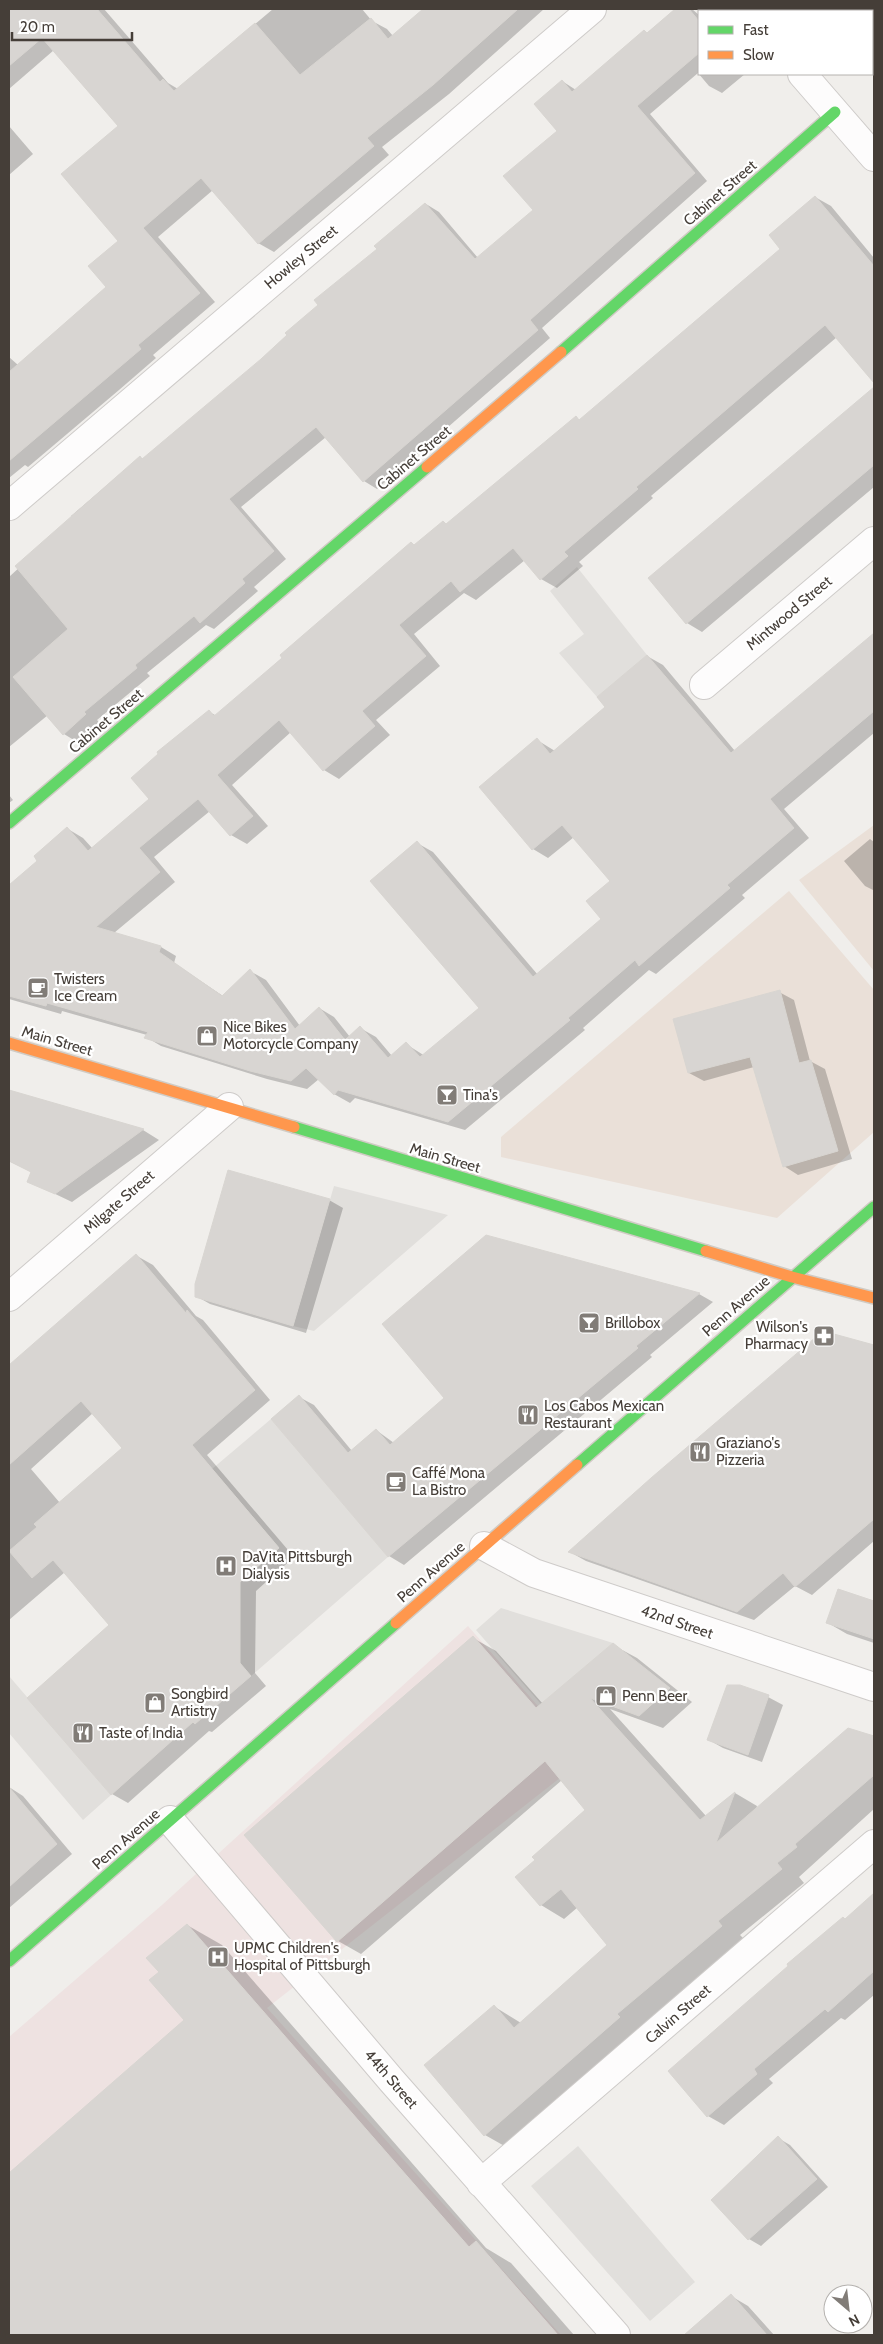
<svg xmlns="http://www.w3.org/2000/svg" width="883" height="2344" font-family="Cabin,sans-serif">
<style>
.commercial{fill:#eae0d8}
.medical{fill:#eee2e1}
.parking{fill:#e1dfdc}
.shadow{fill:#0003;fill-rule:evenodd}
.building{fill:#d8d5d2;stroke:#d8d5d1}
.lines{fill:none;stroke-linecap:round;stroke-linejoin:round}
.street-casing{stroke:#cecbc9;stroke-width:30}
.fast-casing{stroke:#d0cbc4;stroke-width:14}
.slow-casing{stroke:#d0cbc4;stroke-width:14}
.street{stroke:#fdfcfc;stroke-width:28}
.fast{stroke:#63d668;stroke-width:11}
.slow{stroke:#ff974d;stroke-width:11}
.labels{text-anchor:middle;stroke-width:4.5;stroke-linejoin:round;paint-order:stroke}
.street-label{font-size:15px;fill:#453e38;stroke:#fff}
.poi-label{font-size:15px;fill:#453e38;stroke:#fff;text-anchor:start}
</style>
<rect width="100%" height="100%" fill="#f0eeeb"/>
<path class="commercial" d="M874 825V971L799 880Z
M789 891 874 990V1132L777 1218 501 1157V1137Z"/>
<path class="medical" d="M468 1626 584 1759 267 2008 561 2335H9V2037L162 1905Z"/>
<path class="parking" d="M577 567 647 655 597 697 559 653 584 634 550 591Z
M334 1186 448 1215 314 1331 293 1326Z
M271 1419 388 1557 251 1676 229 1651 240 1641V1582L279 1547 212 1469Z
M501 1608 613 1643 541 1704 476 1630Z
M9 1676 111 1795 83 1820 9 1733Z
M578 2146 695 2282 650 2321 531 2186Z"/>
<path class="shadow" d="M9 9H104L168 83 178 89 273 9H362L372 21 387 29 393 36 425 9H544L449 94 382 147 389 155 274 252 258 243 213 190 158 237 215 302 153 355 156 358 119 390 28 467 25 465 9 478V357L18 365 108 287 119 241V126L54 50 9 89Z
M677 9H692L699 15V74H745L722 93 709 86 698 73 650 114 707 181 542 328 550 338 377 489 364 481 326 437 241 507 286 559 254 587 258 591 214 629 206 625 147 673 150 676 97 720 99 722 77 742 64 734 48 715 9 747V577L73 518 71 516 140 457 143 459 262 360 426 204 439 212 478 258 535 211 559 131 562 81 576 90Z
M9 126 33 154 9 175Z
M815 197 831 206 874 258V381L837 337 651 496 653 498 579 562 583 566 557 588 541 579 525 560 476 600 464 593 414 634 440 666 376 720 390 735 339 779 324 770 291 732 232 785 268 826 247 844 231 835 210 811 154 857 175 882 114 933 161 947 176 956 174 963 223 996 250 971 266 980 300 1026 319 1008 334 1017 350 1037 360 1028 376 1037 392 1056 406 1044 425 1056 480 1008 417 843 433 852 538 975 603 919 612 881 574 837 548 858 533 849 537 740 555 751 607 707 647 656 663 665 735 751 874 635V733L784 809 809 838 742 895 745 898 656 974 649 970 583 1028 585 1030 465 1130 355 1098 350 1103 334 1094 319 1079 307 1089 267 1079 161 1046 146 1037 147 1035 62 1011 61 1014 9 999V887L39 861 68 829 83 838 93 849 150 799 209 712 217 716 411 543 415 545 447 525 576 418 580 420 782 249Z
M874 389V487L702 632 687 623 649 578Z
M9 795 13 800 9 803Z
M870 839 874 842 873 890 865 886 844 861Z
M779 992 794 1000 810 1061 825 1069 852 1159 798 1175 784 1166 754 1067 704 1081 689 1073 675 1020Z
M9 1091 143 1130 159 1140 72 1202 28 1181 32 1172 9 1161Z
M329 1200 343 1208 306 1333 210 1304 196 1296Z
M486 1236 699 1294 713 1302 650 1355 652 1357 404 1565 389 1556 273 1419 299 1397 314 1405 352 1451 376 1430 394 1443 446 1398Z
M137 1256 153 1265 196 1316 203 1320 270 1400 207 1455 294 1557 256 1591 255 1673 266 1686 212 1732 209 1731 128 1803 112 1794 111 1625 65 1572 9 1620V1366ZM93 1413 123 1448 60 1503 31 1469Z
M823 1332 874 1346V1541L812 1595 795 1586 754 1620 586 1561 570 1552Z
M839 1590 874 1602V1643L847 1634 828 1623Z
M473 1638 496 1651 543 1704 613 1645 637 1658 692 1702 663 1728 610 1709 706 1816 735 1793 757 1806 756 1810 848 1730 874 1737V1809L799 1877 804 1883 740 1935 745 1940 640 2028 642 2031 508 2148 485 2135 495 2007 521 2023 609 1945 578 1907 564 1919 541 1905 537 1860 587 1811 562 1780 361 1954 338 1941Z
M768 1697 783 1705 762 1762 723 1748 709 1740Z
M9 1787 23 1796 72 1854 9 1908Z
M874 1895V1995L845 2020 841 2018 769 2079 773 2083 724 2125 708 2116 846 1920Z
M187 1925 222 1945 486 2248 511 2263 574 2335H9V2175L186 2021 160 1972Z
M778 2138 790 2145 828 2187 761 2246 749 2239Z
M731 2296 748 2306 774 2335H686Z"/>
<path class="building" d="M9 9H97L160 82 163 79 174 91 255 23 300 75 371 18 388 39 423 9H518L433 85 367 138 374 146 258 244 201 178 143 228 200 293 138 345 141 349 9 461V372L106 287 88 266 118 241 61 174 118 126 42 38 9 66Z
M675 9H689L699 21V53L637 106 695 173 530 320 538 330 363 482 316 427 229 499 274 551 242 579 245 583 200 623 194 616 135 665 137 668 84 712 86 714 63 735 13 677 68 629 15 566 140 456 142 459 261 359 287 335 285 333 318 305 314 300 377 249 374 246 425 203 475 259 533 210 503 176 557 131 534 104 562 80 572 92 644 30 647 33Z
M815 196 874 266V383L825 325 636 487 638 489 564 552 568 556 540 580 513 548 460 592 451 581 399 625 426 656 362 711 375 726 323 771 279 720 217 775 253 816 230 836 198 799 139 848 160 872 96 927 161 946 159 952 222 996 250 969 295 1029 319 1007 345 1040 360 1026 388 1058 406 1042 420 1057 479 1008 370 881 417 841 533 977 601 919 586 901 610 881 562 825 532 850 479 787 537 738 550 754 605 707 597 697 647 655 731 753 874 633V711L770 799 794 828 727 885 730 888 639 966 635 960 568 1018 570 1020 448 1122 338 1090 334 1095 306 1068 291 1081 250 1071 144 1038 148 1032 47 1003 46 1006 9 996V885L37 861 34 856 67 827 88 851 149 799 131 778 158 754 157 752 209 710 214 716 282 658 280 655 411 542 414 545 443 521 446 524 576 416 579 420 780 249 769 235Z
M874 387V465L686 624 648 578Z
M780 990 799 1063 811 1060 838 1151 783 1167 750 1057 688 1073 673 1019Z
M9 1090 144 1129 55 1194 27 1182 31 1172 9 1161Z
M228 1170 330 1199 293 1326 195 1297V1284Z
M486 1235 700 1293 636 1346 638 1348 388 1557 271 1419 299 1395 348 1453 376 1429 390 1445 444 1398 382 1324Z
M136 1254 186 1313 187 1310 255 1390 192 1445 279 1548 240 1582V1663L251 1676 195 1724 193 1722 111 1795 27 1698 109 1625 53 1560 32 1578 9 1551 37 1527 34 1524 122 1448 81 1401 9 1465V1365Z
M823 1331 874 1345V1519L795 1587 783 1573 737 1612 568 1552 651 1478Z
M838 1589 874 1601V1639L826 1623Z
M473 1636 536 1708 613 1643 670 1688 639 1716 590 1698 700 1820 735 1792 716 1843 848 1728 874 1736V1775L795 1844 797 1847 777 1863 782 1869 718 1921 722 1926 617 2014 620 2017 484 2136 424 2065 494 2005 514 2028 607 1945 561 1889 540 1906 515 1877 535 1860 532 1857 585 1810 545 1761 337 1942 244 1835Z
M727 1685H740L769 1695 748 1755 707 1740Z
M9 1787 57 1844 9 1887Z
M874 1893V1971L828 2012 825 2009 754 2069 757 2074 707 2117 668 2071 788 1966 787 1964 843 1917 845 1919Z
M187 1924 469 2247 476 2241 558 2335H9V2173L184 2020 149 1980 159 1972 146 1958Z
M778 2136 817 2179 748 2240 711 2200Z
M731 2294 767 2335H684Z"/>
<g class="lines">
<g class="street-casing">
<path id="street" d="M746 9 748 11
M802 74 874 157
M9 506 592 9
M704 685 874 541
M9 1297 229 1107
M484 1546 534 1573 874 1687
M170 1820 392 2081 616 2335
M481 2183 874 1844"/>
</g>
<g class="fast-casing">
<path id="fast" d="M561 352 835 112
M9 823 427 467
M294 1127 706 1251
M577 1465 874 1207
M9 1961 396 1623"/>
</g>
<g class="slow-casing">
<path id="slow" d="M427 467 561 352
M9 1043 294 1127
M706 1251 792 1277 874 1298
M396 1623 577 1465"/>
</g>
<use href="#street" class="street"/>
<use href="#fast" class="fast"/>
<use href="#slow" class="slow"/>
</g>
<defs>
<g id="cafe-square" transform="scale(1.125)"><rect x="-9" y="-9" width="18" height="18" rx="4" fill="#817c77" stroke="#fff"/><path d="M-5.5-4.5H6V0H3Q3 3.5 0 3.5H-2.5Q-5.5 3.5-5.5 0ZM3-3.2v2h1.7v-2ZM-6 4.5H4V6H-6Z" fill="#fff"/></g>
<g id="shop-square" transform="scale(1.125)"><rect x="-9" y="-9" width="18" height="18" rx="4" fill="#817c77" stroke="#fff"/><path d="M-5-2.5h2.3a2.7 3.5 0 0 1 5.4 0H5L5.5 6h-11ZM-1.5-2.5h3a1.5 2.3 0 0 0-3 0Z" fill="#fff"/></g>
<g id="bar-square" transform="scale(1.125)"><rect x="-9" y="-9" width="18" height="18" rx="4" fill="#817c77" stroke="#fff"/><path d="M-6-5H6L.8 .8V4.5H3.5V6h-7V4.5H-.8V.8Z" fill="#fff"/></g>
<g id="pharmacy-square" transform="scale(1.125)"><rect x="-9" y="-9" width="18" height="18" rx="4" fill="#817c77" stroke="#fff"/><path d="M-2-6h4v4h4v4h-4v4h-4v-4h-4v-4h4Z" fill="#fff"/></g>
<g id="restaurant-square" transform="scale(1.125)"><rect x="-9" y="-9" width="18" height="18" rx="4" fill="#817c77" stroke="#fff"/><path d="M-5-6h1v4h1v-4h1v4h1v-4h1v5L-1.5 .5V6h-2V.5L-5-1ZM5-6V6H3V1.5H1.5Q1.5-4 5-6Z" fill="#fff"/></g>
<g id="hospital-square" transform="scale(1.125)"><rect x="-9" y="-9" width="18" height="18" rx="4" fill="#817c77" stroke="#fff"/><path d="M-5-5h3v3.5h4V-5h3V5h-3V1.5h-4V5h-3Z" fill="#fff"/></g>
</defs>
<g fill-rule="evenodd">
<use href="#cafe-square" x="38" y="988"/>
<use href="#shop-square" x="207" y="1036"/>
<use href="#bar-square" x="447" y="1095"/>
<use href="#bar-square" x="589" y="1323"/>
<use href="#pharmacy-square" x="824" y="1336"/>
<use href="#restaurant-square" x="528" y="1415"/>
<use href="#restaurant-square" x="700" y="1452"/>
<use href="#cafe-square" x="396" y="1482"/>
<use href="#hospital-square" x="226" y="1566"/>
<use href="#shop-square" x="606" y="1696"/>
<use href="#shop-square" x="155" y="1703"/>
<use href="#restaurant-square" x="83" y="1733"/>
<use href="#hospital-square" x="218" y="1957"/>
</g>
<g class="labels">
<g class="street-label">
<text transform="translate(720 193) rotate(-41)" y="5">Cabinet Street</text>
<text transform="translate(301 257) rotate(-40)" y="5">Howley Street</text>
<text transform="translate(414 458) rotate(-40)" y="5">Cabinet Street</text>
<text transform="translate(789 613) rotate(-40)" y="5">Mintwood Street</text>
<text transform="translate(106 721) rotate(-40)" y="5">Cabinet Street</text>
<text transform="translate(57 1041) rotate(16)" y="5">Main Street</text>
<text transform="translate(445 1158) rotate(16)" y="5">Main Street</text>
<text transform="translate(119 1202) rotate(-41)" y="5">Milgate Street</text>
<text transform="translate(736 1306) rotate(-41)" y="5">Penn Avenue</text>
<text transform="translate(431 1572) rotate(-41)" y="5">Penn Avenue</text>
<text transform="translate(677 1622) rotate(19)" y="5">42nd Street</text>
<text transform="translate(126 1839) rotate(-41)" y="5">Penn Avenue</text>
<text transform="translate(678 2014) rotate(-41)" y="5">Calvin Street</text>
<text transform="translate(391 2079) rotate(49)" y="5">44th Street</text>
</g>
<g class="poi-label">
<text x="54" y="984">Twisters<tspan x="54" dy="17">Ice Cream</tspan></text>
<text x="223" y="1032">Nice Bikes<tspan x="223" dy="17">Motorcycle Company</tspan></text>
<text x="463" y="1100">Tina's</text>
<text x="605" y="1328">Brillobox</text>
<text x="808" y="1332" text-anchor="end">Wilson's<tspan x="808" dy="17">Pharmacy</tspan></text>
<text x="544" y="1411">Los Cabos Mexican<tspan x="544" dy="17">Restaurant</tspan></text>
<text x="716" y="1448">Graziano's<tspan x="716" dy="17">Pizzeria</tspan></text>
<text x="412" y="1478">Caffé Mona<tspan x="412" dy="17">La Bistro</tspan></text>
<text x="242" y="1562">DaVita Pittsburgh<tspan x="242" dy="17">Dialysis</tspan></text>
<text x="171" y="1699">Songbird<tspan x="171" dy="17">Artistry</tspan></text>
<text x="622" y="1701">Penn Beer</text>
<text x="99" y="1738">Taste of India</text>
<text x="234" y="1953">UPMC Children's<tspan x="234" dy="17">Hospital of Pittsburgh</tspan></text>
</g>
</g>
<rect width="883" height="2344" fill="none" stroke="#453e38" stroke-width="20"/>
<rect x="698" y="10" width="175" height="65" fill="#ffffff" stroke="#b5b2af"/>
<rect x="708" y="26" width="25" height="8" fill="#63d668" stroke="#b5b2af"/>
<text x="743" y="35" font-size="15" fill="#453e38">Fast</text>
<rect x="708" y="51" width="25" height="8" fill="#ff974d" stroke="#b5b2af"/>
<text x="743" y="60" font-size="15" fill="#453e38">Slow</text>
<g transform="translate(848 2309) rotate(152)"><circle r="24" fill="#ffffff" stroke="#b5b2af"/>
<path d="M0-4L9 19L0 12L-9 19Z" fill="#817c77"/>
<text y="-8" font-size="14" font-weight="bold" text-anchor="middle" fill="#453e38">N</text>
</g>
<path d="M12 32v8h120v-8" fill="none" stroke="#453e38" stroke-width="2.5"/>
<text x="20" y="32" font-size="15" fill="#453e38" stroke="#ffffff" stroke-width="4" paint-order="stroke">20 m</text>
</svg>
